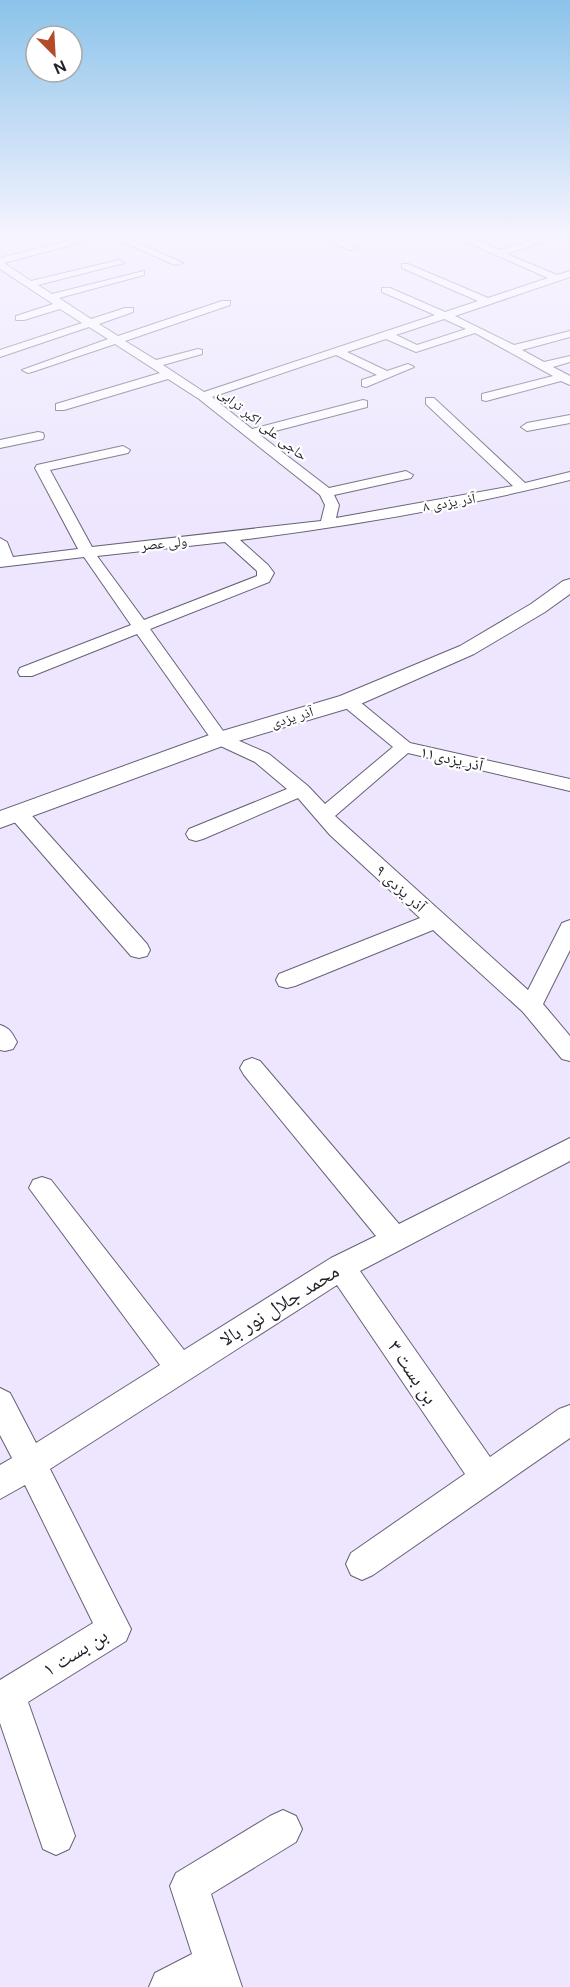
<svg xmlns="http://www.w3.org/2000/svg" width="570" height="1987" font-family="'DM Sans','Noto Naskh Arabic',sans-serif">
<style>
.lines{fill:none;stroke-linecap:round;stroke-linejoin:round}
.minor-casing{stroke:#676175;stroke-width:2}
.tertiary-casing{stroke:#676175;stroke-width:2}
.minor{fill:#fff;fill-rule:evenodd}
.tertiary{fill:#fff;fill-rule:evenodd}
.labels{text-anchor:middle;stroke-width:4.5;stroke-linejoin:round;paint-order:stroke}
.far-street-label{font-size:14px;fill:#25222b;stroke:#fff}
.street-label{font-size:16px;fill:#25222b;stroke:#fff}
.near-street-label{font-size:20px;fill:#25222b;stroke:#fff}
</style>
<rect width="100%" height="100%" fill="#ede6fe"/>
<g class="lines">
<g class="minor-casing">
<path id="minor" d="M88 236H105L4 263 31 281 119 260 124 263 38 285 52 294 144 271V275L59 298 91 319 125 308H133V312L99 324 118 336 222 301H230V305L125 341 156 360 198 349 202 350V354L163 365 204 392 435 315 382 292V288H390L445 312 478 301 402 268V264H408L488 298 548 278 453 236H466L499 250 545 236H560L507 254 557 275 570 271V277L455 316 514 345 570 331V337L522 350 544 362 570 356V362L553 367 570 376V385L561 381 486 401 482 400V394L553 376 475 333 416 352 386 339 347 352 387 371 408 364 414 367 366 387 362 386V380L377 375 336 355 212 397 252 429 363 400 367 401V407L260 435 329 488 406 471 413 475 411 478 334 495 339 505 336 518 513 486 426 404V398H434L525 483 570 472V480C462 507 351 526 240 540L268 565 274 573 269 582 150 629 226 735 269 754 308 786 325 804 393 747 342 705 339 701 342 697H354L410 743 570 779V791L408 753 335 816 528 990 562 923 570 920V950L543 1004 570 1036V1061L562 1059 523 1012 433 930 295 986 287 988 279 986 276 980 279 974 420 918 330 835 298 798 203 839 196 841 189 839 186 834 189 829 287 789 255 762 214 743 137 634 32 676H20L18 672 20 668 131 625 84 557 0 567V538L7 542 13 557 78 549 35 468 37 465 123 446 130 450 128 453 50 470 92 547 321 521 325 505 320 495 199 399 168 379 64 410H56V404L160 373 115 344 32 372 28 373 22 370 108 339 89 327 0 357V350L82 323 60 309 24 320H16V316L53 304 0 269V258ZM444 319 466 329 417 345 396 335ZM225 542 257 571V576L144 620 97 556Z
M109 236H122L183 263 175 265Z
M318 236H331L357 248 349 250Z
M570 415V423L527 431 521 427 527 423Z
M38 432 43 433 44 436 43 439 0 448V440Z
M18 807 25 808 147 944 150 950 147 956 139 958 131 956 11 818 8 813 11 808Z
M0 1025C10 1028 12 1033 17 1042L13 1049 5 1051 0 1050Z
M252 1058 260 1061 399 1224 570 1138V1161L360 1271 490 1457 559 1409 570 1405V1438L373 1575 362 1580 351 1575 346 1564 351 1553 465 1474 337 1285 50 1469 131 1629 126 1641 28 1702 75 1836 69 1849 56 1855 43 1849 0 1723V1680L93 1623 25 1485 0 1499V1465L12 1458 0 1435V1388L10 1393 36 1443 160 1365 29 1188 33 1180 42 1177 51 1180 184 1350 331 1258 376 1236 244 1075 240 1068 244 1061Z
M283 1810 296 1816 302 1829 296 1842 211 1894 242 1987H149L155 1973 192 1954 170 1886 176 1873 270 1816Z"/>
</g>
<g class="tertiary-casing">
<path id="tertiary" d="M570 579V594L545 612 474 654 356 706 228 744 0 828V811L212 734 340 696 460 646 531 604 563 581Z"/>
</g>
<use href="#minor" class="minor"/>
<use href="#tertiary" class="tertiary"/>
</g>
<linearGradient id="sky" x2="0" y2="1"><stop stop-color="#8bc3ea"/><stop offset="0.46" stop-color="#f7f4ff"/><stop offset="1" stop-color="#f7f4ff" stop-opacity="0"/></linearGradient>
<rect width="570" height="515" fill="url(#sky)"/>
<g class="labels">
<g class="far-street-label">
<text transform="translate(263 424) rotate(38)" y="5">حاجی علی اکبر ترابی</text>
<text transform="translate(449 502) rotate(-10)" y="5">۸ آذر یزدی</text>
<text transform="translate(164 543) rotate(-6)" y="5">ولی عصر</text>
<text transform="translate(292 717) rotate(-17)" y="5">آذر یزدی</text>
</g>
<g class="street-label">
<text transform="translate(452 758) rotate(13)" y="6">آذر یزدی۱۱</text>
<text transform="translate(401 888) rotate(42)" y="6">آذر یزدی ۹</text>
</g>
<g class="near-street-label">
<text transform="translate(279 1305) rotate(-32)" y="7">محمد جلال نور بالا</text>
<text transform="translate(413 1372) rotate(56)" y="7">بن بست ۳</text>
<text transform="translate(75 1652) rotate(-32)" y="7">بن بست ۱</text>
</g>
</g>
<g transform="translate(54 54) rotate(156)"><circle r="28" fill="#ffffff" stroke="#a8a7aa" stroke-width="1.5"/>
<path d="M0-4.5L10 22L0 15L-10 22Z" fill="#b34b29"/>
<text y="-9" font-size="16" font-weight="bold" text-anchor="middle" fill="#25222b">N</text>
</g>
</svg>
